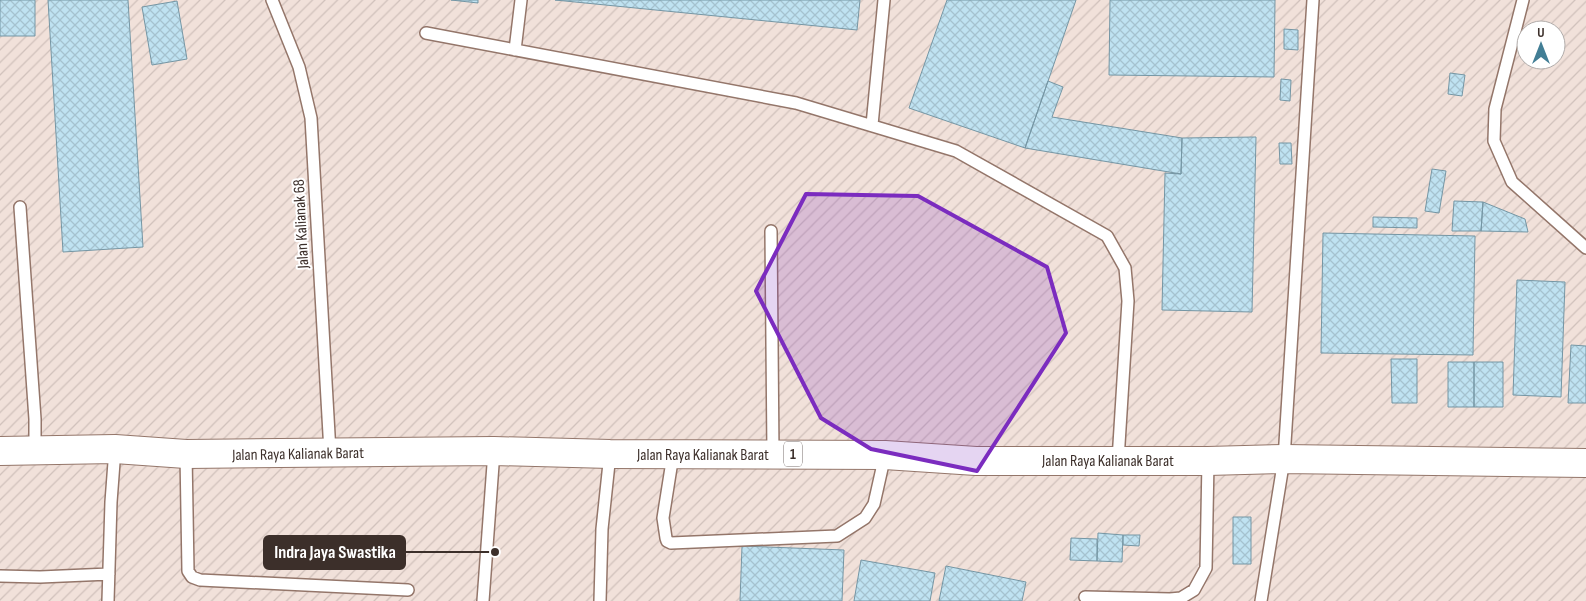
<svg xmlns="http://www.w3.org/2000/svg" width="1586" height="601" font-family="'Sofia Sans Condensed',sans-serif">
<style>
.industrial{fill:url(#industrial-furrows);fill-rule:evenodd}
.building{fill:url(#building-cross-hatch);stroke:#7596a4}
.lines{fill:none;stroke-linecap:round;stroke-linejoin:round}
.service-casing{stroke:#94766a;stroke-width:14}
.trunk-casing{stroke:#94766a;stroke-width:30}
.service{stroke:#fff;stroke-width:11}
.trunk{stroke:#fff;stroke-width:28}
.marked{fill:#7b2cbf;fill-opacity:0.2;stroke:#7b2cbf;stroke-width:4;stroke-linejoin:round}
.labels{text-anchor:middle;stroke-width:4;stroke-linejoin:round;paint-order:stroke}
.shield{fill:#fff;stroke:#766d6a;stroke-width:1}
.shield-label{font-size:15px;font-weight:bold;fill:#3c2f2a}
.street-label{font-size:16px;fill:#3c2f2a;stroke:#fff}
.leader{fill:none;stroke:#3c2f2a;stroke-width:2}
.callout-dot{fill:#3c2f2a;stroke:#fff;stroke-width:2}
.callout{fill:#3c2f2a;stroke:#3c2f2a;stroke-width:2}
.callout-label{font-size:18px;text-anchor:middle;font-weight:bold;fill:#fff}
</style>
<defs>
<pattern id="industrial-furrows" width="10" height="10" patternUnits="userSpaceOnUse" patternTransform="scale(1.25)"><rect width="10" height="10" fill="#f1e1da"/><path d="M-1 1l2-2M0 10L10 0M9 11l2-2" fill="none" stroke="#d0c1bb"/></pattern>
<pattern id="building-cross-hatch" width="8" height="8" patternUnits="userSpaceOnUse" patternTransform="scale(1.25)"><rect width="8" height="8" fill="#bfe2f1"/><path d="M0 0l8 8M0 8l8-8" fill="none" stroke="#a5c2cf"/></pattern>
</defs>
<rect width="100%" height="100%" fill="#fef0eb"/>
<path class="industrial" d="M0 0H1586V601H0ZM1526 30H1556V60H1526Z"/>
<path class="building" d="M0 0H35V36H0Z
M48 0H128L143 247 63 252Z
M451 0H478V3Z
M555 0H860L857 30Z
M947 0H1076L1025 148 909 108Z
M1110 0H1275L1274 77 1109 75Z
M177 1 187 59 152 65 142 7Z
M1284 29 1298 30V50L1284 49Z
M1450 73 1465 75 1462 96 1448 94Z
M1281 79 1291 80 1290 101 1280 100Z
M1048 81 1063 87 1052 117 1182 138 1181 174 1025 148Z
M1256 137 1252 312 1162 310 1165 173 1181 174 1182 138Z
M1279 143H1291L1292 164H1280Z
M1432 169 1446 171 1439 213 1425 211Z
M1454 201 1483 202 1481 231H1452Z
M1483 202 1525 219 1528 232 1481 231Z
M1373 217 1417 218V228L1373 227Z
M1323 233 1475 236 1473 355 1321 353Z
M1517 280 1565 282 1561 397 1513 395Z
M1571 345 1586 346V403H1568Z
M1391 359H1417V403H1392Z
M1448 362H1474V407H1448Z
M1474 362H1503V407H1474Z
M1233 517H1251V564H1233Z
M1098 533 1123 535 1122 562 1097 561Z
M1123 535H1140L1139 546 1123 545Z
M1071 538 1097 539V561L1070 560Z
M742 546 844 550 842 601H740Z
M861 560 935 573 930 601H854Z
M946 566 1026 582 1022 601H939Z"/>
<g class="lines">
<g class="service-casing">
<path id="service" d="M272 0 299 67 311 118 330 452
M1523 0 1495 109 1494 141 1512 182 1586 248
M426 33 796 103 956 151 1107 236 1125 268 1128 301 1118 460
M515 50 521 0
M872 125 884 0
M20 207 35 419V451
M771 231 773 454
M186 454 188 571 192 577 200 580 408 590
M673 455 663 518 666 538 667 541 671 543 837 536 865 518 874 504 885 455
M0 576 40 577 109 574
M1085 597 1170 599 1181 598 1194 590 1206 568 1208 461
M108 601 111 502 115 449
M483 601 494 451
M600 601 602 529 610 454
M1261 601 1284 459 1313 0"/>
</g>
<g class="trunk-casing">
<path id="trunk" d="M0 451 115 449 186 454 494 451 610 454 885 455 976 461H1208L1284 459 1586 463"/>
</g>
<use href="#service" class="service"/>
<use href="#trunk" class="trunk"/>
</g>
<path class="marked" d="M806 194 918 196 1047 267 1066 333 977 471 871 449 821 418 756 291Z"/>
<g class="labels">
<rect class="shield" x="784" y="441.5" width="18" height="25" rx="4"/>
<g class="shield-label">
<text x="793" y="459">1</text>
</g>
<g class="street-label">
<text transform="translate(300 224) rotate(-93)" y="6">Jalan Kalianak 68</text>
<text transform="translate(298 453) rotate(-1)" y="6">Jalan Raya Kalianak Barat</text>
<text x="703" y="460">Jalan Raya Kalianak Barat</text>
<text x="1108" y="466">Jalan Raya Kalianak Barat</text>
</g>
</g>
<path class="leader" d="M495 552L405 552"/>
<circle class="callout-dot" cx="495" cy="552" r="5"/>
<rect class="callout" x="264" y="536" width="141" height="33" rx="5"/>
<g class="callout-label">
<text x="335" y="558">Indra Jaya Swastika</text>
</g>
<g transform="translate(1541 45)"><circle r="24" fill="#ffffff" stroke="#b1acaa"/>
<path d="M0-4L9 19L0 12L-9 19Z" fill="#427e95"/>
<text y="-8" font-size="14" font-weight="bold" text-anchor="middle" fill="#3c2f2a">U</text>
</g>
</svg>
